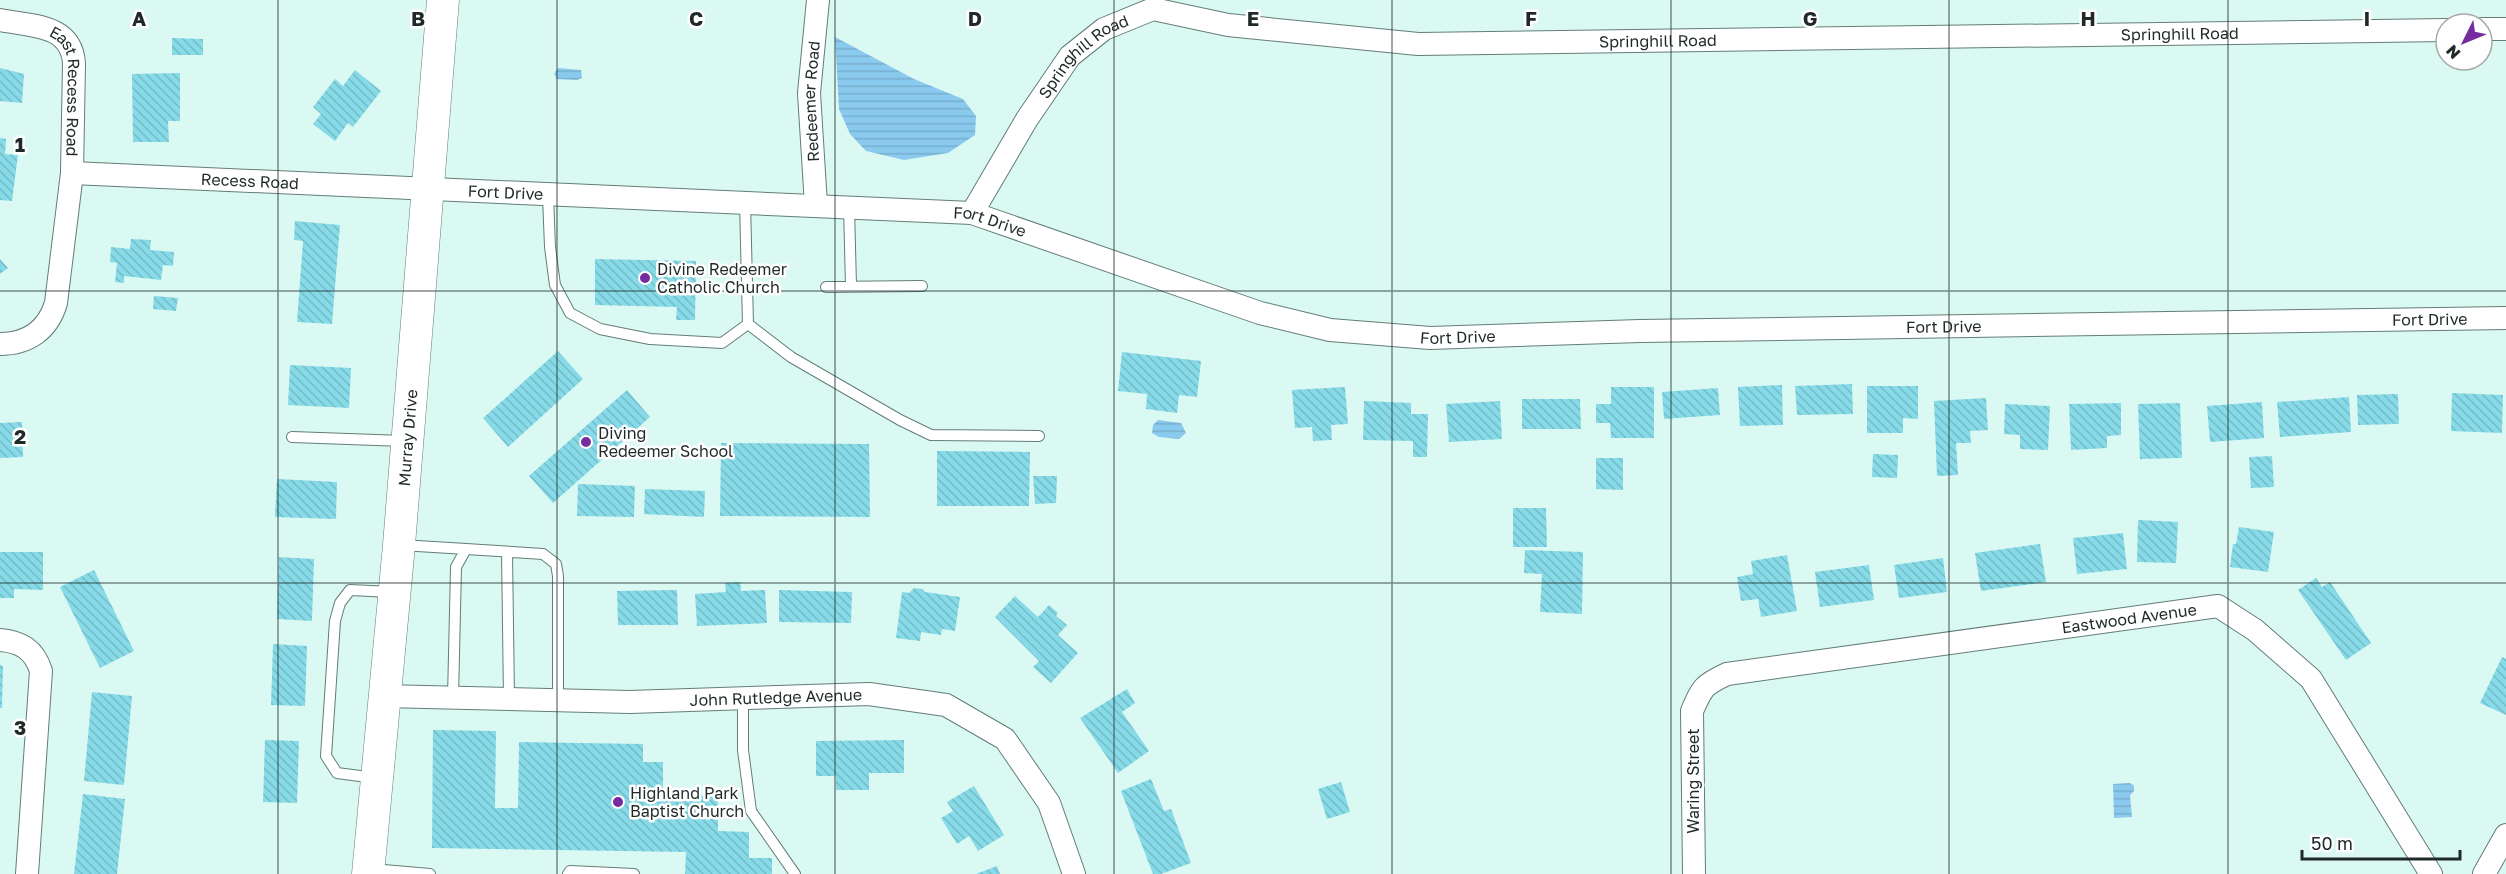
<svg xmlns="http://www.w3.org/2000/svg" width="2506" height="874" font-family="'Golos Text',sans-serif">
<style>
.water{fill:url(#water-rules)}
.building{fill:url(#building-back-hatch)}
.lines{fill:none;stroke-linecap:round;stroke-linejoin:round}
.lane-casing{stroke:#637d78;stroke-width:12}
.street-casing{stroke:#637d78;stroke-width:24}
.secondary-casing{stroke:#637d78;stroke-width:33}
.lane{stroke:#fff;stroke-width:10}
.street{stroke:#fff;stroke-width:22}
.secondary{stroke:#fff;stroke-width:32}
.grid{fill:none;stroke:#1f2a28;stroke-width:1.5;stroke-opacity:0.55}
.poi-dot{fill:#762b9e;stroke:#fefefe;stroke-width:2}
.labels{text-anchor:middle;stroke-width:5;stroke-linejoin:round;paint-order:stroke}
.street-label{font-size:16px;fill:#1f2a28;stroke:#fefefe}
.poi-label{font-size:16px;fill:#1f2a28;stroke:#fefefe;text-anchor:start}
.grid-label{font-size:20px;text-anchor:middle;font-weight:bold;fill:#1f2a28;stroke:#fefefe;stroke-width:5;stroke-linejoin:round;paint-order:stroke}
</style>
<defs>
<pattern id="water-rules" width="6" height="5" patternUnits="userSpaceOnUse" patternTransform="scale(1.5)"><rect width="6" height="5" fill="#8acaef"/><path d="M0 2.5h6" fill="none" stroke="#77aecd"/></pattern>
<pattern id="building-back-hatch" width="6" height="6" patternUnits="userSpaceOnUse" patternTransform="scale(1.5)"><rect width="6" height="6" fill="#87dbe8"/><path d="M-1 5l2 2M0 0l6 6M5-1l2 2" fill="none" stroke="#74bcc7"/></pattern>
</defs>
<rect width="100%" height="100%" fill="#dbf9f3"/>
<path class="water" d="M835 37 914 79 963 99 976 116 975 135 948 153 904 160 866 151 850 134 839 109Z
M558 68 581 70 582 78 577 80 557 79 554 74Z
M1158 420 1181 423 1186 433 1179 439 1159 437 1152 433 1153 425Z
M2130 783 2134 786V791L2130 795 2132 817 2114 818 2113 784Z"/>
<path class="building" d="M172 38 203 39V55H172Z
M0 68 24 74 22 103 0 101Z
M355 70 381 91 353 127 348 123 335 141 313 124 321 114 313 107 335 79 343 86Z
M180 73V121H168L169 142H133L132 74Z
M0 138 6 139 5 154 18 155 12 201 0 200Z
M295 221 340 225 332 324 297 322 303 241 294 240Z
M131 239 151 240 150 250 174 252 173 266 163 265 161 280 124 276V283L115 282 117 263 110 262 111 247 130 249Z
M0 259 8 268 0 274Z
M595 259 696 261 695 320H676L677 307 595 305Z
M154 296 178 298 176 311 153 309Z
M558 351 583 379 508 447 483 418Z
M1122 352 1201 361 1197 397 1179 395 1177 413 1146 409 1147 394 1118 391Z
M290 365 351 368 349 408 288 405Z
M1852 384 1853 414 1797 415 1795 386Z
M1782 385 1783 425 1740 426 1738 387Z
M1867 386H1918V419L1903 418V433H1867Z
M1345 387 1348 424 1331 425 1332 440 1313 441 1312 427 1295 428 1292 390Z
M1611 387H1654V438H1611L1610 423H1596V404H1611Z
M1718 388 1720 415 1664 419 1662 392Z
M627 390 650 417 553 503 529 476Z
M2452 393 2503 395 2502 433 2451 431Z
M2398 394 2399 424 2358 425 2357 395Z
M2349 397 2351 432 2280 437 2277 402Z
M1986 398 1988 430 1970 431 1971 443H1956L1958 475 1937 476 1934 401Z
M1522 399H1580L1581 429H1522Z
M1364 401 1411 403V414H1428L1427 457H1413V441L1363 440Z
M1500 401 1502 439 1449 442 1446 404Z
M2262 402 2264 438 2210 442 2207 406Z
M2121 403V435L2107 436V448L2071 450 2069 404Z
M2180 403 2182 458 2140 459 2138 404Z
M2005 404 2050 406 2048 450 2020 449V435L2004 434Z
M22 422 23 457 0 458V423Z
M721 443 869 444 870 517 720 516Z
M937 451 1030 452 1029 506H937Z
M1873 454 1898 455 1897 478 1872 477Z
M2272 456 2274 487 2251 488 2249 457Z
M1596 458H1623V490L1596 489Z
M1033 476H1057L1056 503 1035 504Z
M277 479 337 482 336 519 275 517Z
M578 484 635 486 634 517 577 516Z
M645 489 705 491 704 517 644 514Z
M1513 508H1546L1547 547H1513Z
M2138 520 2178 522 2176 563 2137 562Z
M2239 527 2274 532 2268 572 2230 567 2233 544H2236Z
M2123 533 2127 569 2077 574 2073 538Z
M2040 544 2046 582 1981 591 1975 553Z
M1525 550 1583 552 1582 614 1540 612 1542 574 1524 573Z
M0 552H43V590L14 589V598H0Z
M1787 555 1797 611 1761 617 1758 599 1741 601 1737 577 1753 574 1751 561Z
M279 557 314 559 312 621 277 619Z
M1943 558 1947 592 1899 598 1894 565Z
M1869 565 1874 600 1820 607 1815 572Z
M94 570 134 651 100 668 60 587Z
M2316 578 2322 587 2330 582 2371 643 2346 660 2298 590Z
M740 582 741 591 765 590 767 623 697 626 695 594 726 592 725 583Z
M914 588 922 589 925 592 960 597 955 631 942 629 941 635 921 632 920 641 896 638 902 592 909 593Z
M677 590 678 625H618L617 591Z
M779 590 852 592 851 623 779 622Z
M1015 596 1038 617 1049 605 1058 613 1056 616 1067 625 1058 635 1078 653 1051 683 1033 667 1039 661 995 617Z
M273 644 307 646 305 706 271 705Z
M2502 657 2506 659V715L2480 703Z
M0 665 3 666 2 708H0Z
M1127 689 1135 703 1122 712 1149 751 1118 773 1080 718Z
M92 692 132 696 124 785 84 781Z
M433 730 496 731 495 808H518L519 742 643 744V762H663V795L718 796V831L749 832V858H772V874H685L686 852 432 848Z
M265 740 299 741 297 803 263 802Z
M904 740V773H869V790H836V776H816V741Z
M1151 779 1164 811 1171 809 1191 863 1161 874H1153L1121 791Z
M1341 782 1350 812 1327 819 1318 789Z
M974 786 1004 835 978 851 969 836 957 844 941 818 953 811 947 802Z
M83 794 125 799 117 874H74Z
M997 866 1000 874H976Z"/>
<g class="lines">
<g class="lane-casing">
<path id="lane" d="M548 196 550 247 555 285 570 313 600 329 650 339 722 343 748 324 745 202
M849 207 851 286
M826 287 922 286
M748 324 791 357 900 420 931 435 1039 436
M292 437 404 441
M401 545 466 549
M507 552 509 699
M743 697V750L751 811 795 874
M453 698 456 567 466 549 543 554 556 564 558 576V700
M375 778 337 773 326 756 335 621 340 603 350 590 391 592
M372 869 430 874
M568 874 570 871 634 874"/>
</g>
<g class="street-casing">
<g id="street">
<path id="s1" d="M0 20C31 26 72 24 74 64L72 173 56 303C48 330 28 344 0 344"/>
<path d="M2482 29H2506"/>
<path id="s2" d="M72 173 972 213 1260 313 1330 330 1430 338 1640 331 2506 318"/>
<path id="s3" d="M816 205 809 93 818 0"/>
<path id="s4" d="M972 213 1027 119 1070 56 1104 29 1153 9 1228 25 1418 44 2446 30"/>
<path d="M0 640C21 642 34 649 41 671L27 874"/>
<path id="s5" d="M383 696 630 702 869 694 946 705 1005 739 1049 803 1074 874"/>
<path id="s6" d="M1694 874 1692 711C1702 688 1703 685 1727 674L2218 606 2255 630 2311 679 2431 874"/>
<path d="M2484 874 2506 835"/>
</g>
</g>
<g class="secondary-casing">
<g id="secondary">
<path id="s7" d="M368 874 399 545 443 0"/>
</g>
</g>
<use href="#lane" class="lane"/>
<use href="#street" class="street"/>
<use href="#secondary" class="secondary"/>
</g>
<path class="grid" d="M278 0V874M557 0V874M835 0V874M1114 0V874M1392 0V874M1671 0V874M1949 0V874M2228 0V874M0 291H2506M0 583H2506"/>
<g class="poi-dot">
<circle cx="645" cy="278" r="6"/>
<circle cx="586" cy="442" r="6"/>
<circle cx="618" cy="802" r="6"/>
</g>
<g class="labels">
<g class="street-label">
<text dy="6" stroke="none"><textPath href="#s4" startOffset="1311">Springhill Road</textPath></text>
<text dy="6" stroke="none"><textPath href="#s4" startOffset="789">Springhill Road</textPath></text>
<text dy="6" stroke="none"><textPath href="#s4" startOffset="195">Springhill Road</textPath></text>
<text dy="6" stroke="none"><textPath href="#s1" startOffset="120">East Recess Road</textPath></text>
<text dy="6" stroke="none"><textPath href="#s3" startOffset="104">Redeemer Road</textPath></text>
<text dy="6" stroke="none"><textPath href="#s2" startOffset="178">Recess Road</textPath></text>
<text dy="6" stroke="none"><textPath href="#s2" startOffset="434">Fort Drive</textPath></text>
<text dy="6" stroke="none"><textPath href="#s2" startOffset="920">Fort Drive</textPath></text>
<text dy="6" stroke="none"><textPath href="#s2" startOffset="2378">Fort Drive</textPath></text>
<text dy="6" stroke="none"><textPath href="#s2" startOffset="1892">Fort Drive</textPath></text>
<text dy="6" stroke="none"><textPath href="#s2" startOffset="1406">Fort Drive</textPath></text>
<text dy="6" stroke="none"><textPath href="#s7" startOffset="438">Murray Drive</textPath></text>
<text dy="6" stroke="none"><textPath href="#s6" startOffset="622">Eastwood Avenue</textPath></text>
<text dy="6" stroke="none"><textPath href="#s5" startOffset="393">John Rutledge Avenue</textPath></text>
<text transform="translate(1693 781) rotate(-90)" y="6">Waring Street</text>
</g>
<g class="poi-label">
<text x="657" y="275">Divine Redeemer<tspan x="657" dy="18">Catholic Church</tspan></text>
<text x="598" y="439">Diving<tspan x="598" dy="18">Redeemer School</tspan></text>
<text x="630" y="799">Highland Park<tspan x="630" dy="18">Baptist Church</tspan></text>
</g>
</g>
<g class="grid-label">
<text x="139" y="26">A</text>
<text x="418" y="26">B</text>
<text x="696" y="26">C</text>
<text x="975" y="26">D</text>
<text x="1253" y="26">E</text>
<text x="1531" y="26">F</text>
<text x="1810" y="26">G</text>
<text x="2088" y="26">H</text>
<text x="2367" y="26">I</text>
<text x="20" y="152">1</text>
<text x="20" y="444">2</text>
<text x="20" y="735">3</text>
</g>
<g transform="translate(2464 42) rotate(227)"><circle r="28" fill="#fefefe" stroke="#a5a9a8" stroke-width="1.5"/>
<path d="M0-4.5L10 22L0 15L-10 22Z" fill="#762b9e"/>
<text y="-9" font-size="16" font-weight="bold" text-anchor="middle" fill="#1f2a28">N</text>
</g>
<path d="M2302 850v9h158v-9" fill="none" stroke="#1f2a28" stroke-width="3"/>
<text x="2311" y="850" font-size="18" fill="#1f2a28" stroke="#fefefe" stroke-width="4.5" paint-order="stroke">50 m</text>
</svg>
